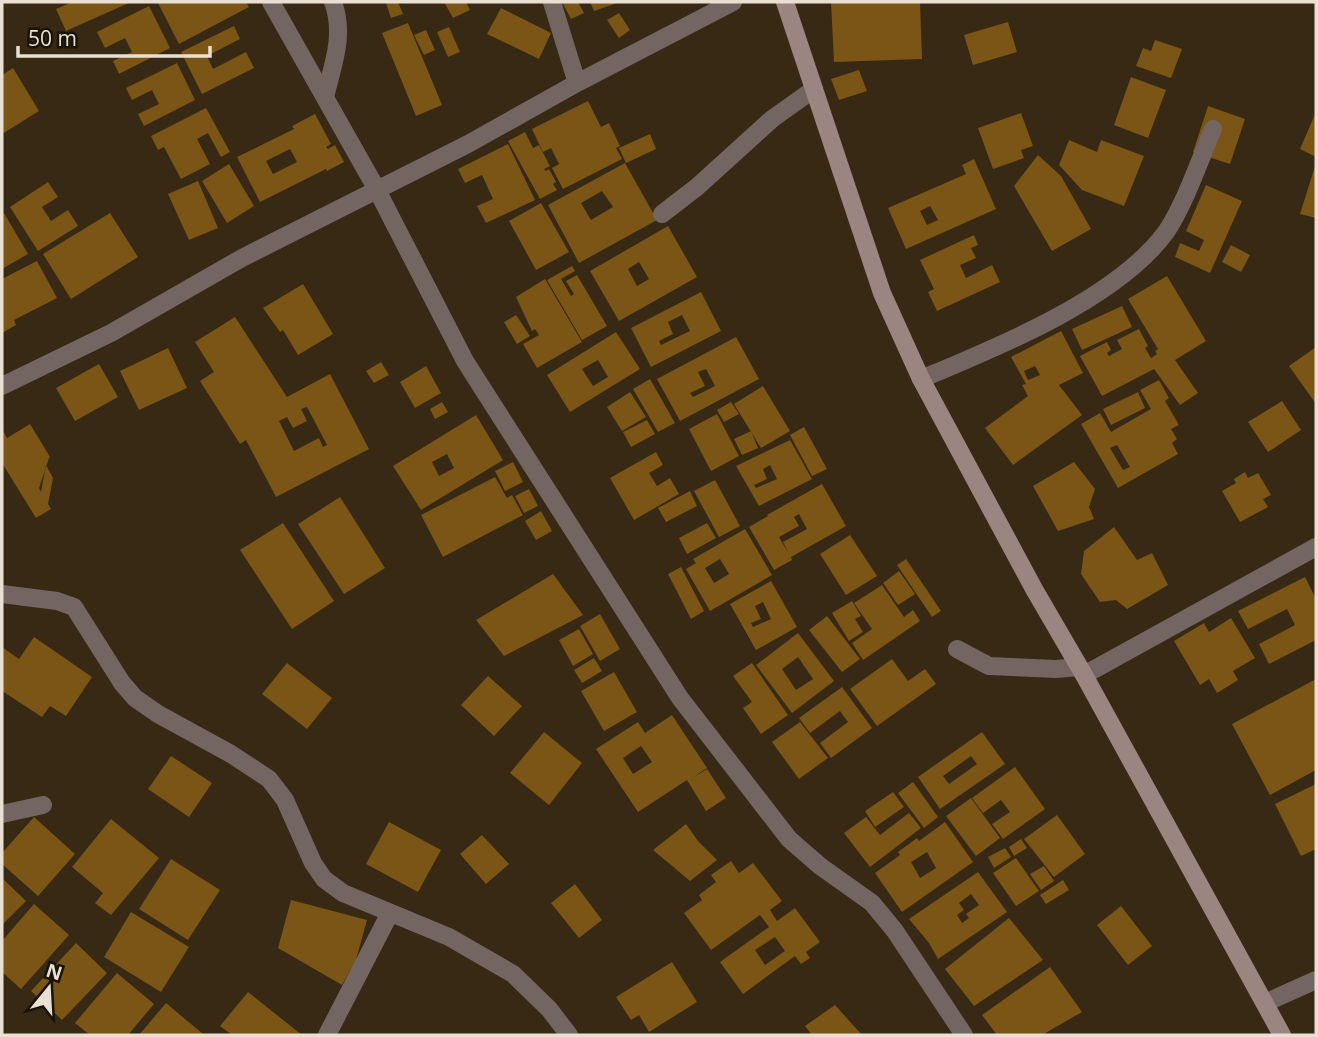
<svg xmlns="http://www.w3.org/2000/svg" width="1318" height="1037" font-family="'Open Sans',sans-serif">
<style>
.building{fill:#7a5515;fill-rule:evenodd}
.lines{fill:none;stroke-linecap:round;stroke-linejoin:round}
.street{stroke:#736562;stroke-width:18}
.secondary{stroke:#9b8581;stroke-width:18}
</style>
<rect width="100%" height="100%" fill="#372913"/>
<path class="building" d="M72 2H131L66 31 56 9Z
M160 2H246L249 7 179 44 158 3Z
M398 2 403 14 391 18 386 3Z
M444 2H466L470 10 453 18Z
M562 2H578L584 13 571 19Z
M590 2H620L594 11Z
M831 2H920L922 59 834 62Z
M149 6 170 48 119 74 113 61 132 52 125 38 105 48 97 32Z
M501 8 551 33 539 59 487 34Z
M619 13 630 30 619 38 607 20Z
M1008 22 1017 52 973 65 964 35Z
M408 23 442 105 416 116 382 33Z
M234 26 240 39 207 56 213 69 246 52 254 68 202 94 181 52Z
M449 27 460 52 448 57 437 32Z
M426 30 435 50 424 55 414 35Z
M1155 40 1182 49 1171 78 1136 66 1143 48 1151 51Z
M177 63 195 100 144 126 138 114 159 104 152 90 132 100 126 88Z
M13 68 39 111 2 134V75Z
M859 70 867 91 839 100 831 79Z
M1131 77 1166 90 1148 138 1114 125Z
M588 101 601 127 609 123 620 146 616 148 622 159 563 189 552 168 559 164 551 148 543 152 532 129Z
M1208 106 1245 119 1230 164 1193 152Z
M206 108 230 152 221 157 208 133 197 139 210 164 181 179 164 147 158 150 151 136Z
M1316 112V157L1300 149Z
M1021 113 1033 146 1021 150 1024 158 993 169 978 128Z
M315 114 331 144 326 147 328 149 335 145 344 162 327 171 326 169 260 202 237 157 294 129 292 126ZM290 149 297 162 273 174 266 161Z
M525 132 533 148 539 145 550 166 544 169 546 171 549 169 556 182 553 184 557 190 540 199 508 141Z
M650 134 656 149 626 163 619 148Z
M1069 140 1097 152 1101 140 1144 156 1124 206 1082 190 1059 165Z
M508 144 535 200 486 223 477 206 493 199 482 175 465 183 458 169Z
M1038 155 1061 176 1091 229 1052 251 1014 186Z
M974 159 996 209 906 249 888 208 966 174 962 165ZM930 206 938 220 927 225 920 211Z
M625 163 657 220 579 263 548 205ZM602 191 613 207 591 220 581 203Z
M1316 163V218L1300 214Z
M229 164 254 206 227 223 202 181Z
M198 181 218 228 189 240 168 194Z
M48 182 58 197 42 207 51 221 68 210 78 226 38 251 10 207Z
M1206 185 1242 201 1210 273 1175 257 1180 243 1199 251 1204 240 1186 231Z
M541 203 569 252 536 270 509 221Z
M4 213 28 254 2 269V214Z
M110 213 138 257 71 299 43 254Z
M668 226 697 277 619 321 590 271ZM639 262 649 279 637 286 628 269Z
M974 235 978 245 971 248 976 258 960 265 966 278 992 265 1000 282 937 311 928 292 934 289 920 260Z
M1231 245 1250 255 1241 272 1222 262Z
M37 261 57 298 14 320 16 325 2 333V279Z
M572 266 575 271 561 279 571 296 574 294 566 281 577 275 607 326 582 340 547 280Z
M1167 276 1206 341 1175 360 1198 393 1180 405 1154 369 1102 396 1080 356 1107 342 1111 350 1107 353 1109 356 1122 349 1117 340 1139 329 1148 346 1145 348 1151 358 1157 354 1155 351 1158 349 1128 299Z
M545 279 582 342 537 368 523 344 539 335 535 329 532 331 516 297Z
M303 284 333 334 298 355 283 330 280 332 263 308Z
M701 292 721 331 651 367 631 328ZM682 315 690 331 661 345 659 341 673 334 668 322Z
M1122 306 1132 327 1082 350 1072 329Z
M516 315 530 336 517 344 504 322Z
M235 317 287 397 330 374 369 449 276 497 246 440 240 444 200 381 214 372 195 342ZM307 407 327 445 323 447 319 438 294 451 279 421 287 417 293 428 307 421 301 409Z
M1061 331 1083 373 1059 385 1082 415 1013 465 985 428 1028 396 1022 385 1026 384 1011 357ZM1035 366 1040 375 1028 380 1024 371Z
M616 332 640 369 570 412 547 375ZM598 360 608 377 593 386 582 369Z
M736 337 759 379 680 421 657 379ZM706 369 715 386 693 397 690 393 705 386 698 372Z
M1316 347V404L1289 366Z
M168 348 187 388 139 410 120 371Z
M381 362 389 375 374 383 366 371Z
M99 364 118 397 75 421 56 388Z
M426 366 441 393 415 408 400 382Z
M650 379 675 423 658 432 633 389Z
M1159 380 1169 398 1165 401 1179 425 1171 429 1177 439 1172 443 1178 454 1118 488 1081 424 1100 413 1111 432 1151 409 1140 390ZM1117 445 1130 467 1123 470 1110 448Z
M763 386 790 431 761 448 734 404Z
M630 392 646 417 622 431 607 407Z
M1138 392 1145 408 1111 425 1103 409Z
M1282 401 1301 430 1268 452 1248 422Z
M442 402 448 412 435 419 430 409Z
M731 402 739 414 724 422 717 410Z
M717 414 739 456 711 471 689 429Z
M476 415 503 460 421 510 393 466ZM447 454 454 468 439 476 432 462Z
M647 420 655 434 631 447 623 432Z
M30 424 50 457 49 458 39 488 41 492 46 465 53 478 48 504 51 509 36 518 2 463V429L7 438Z
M804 427 827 469 812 476 790 435Z
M751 431 758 448 742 455 734 439Z
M790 440 812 479 759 506 736 466ZM770 465 777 479 756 488 754 485 767 479 763 469Z
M656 452 663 465 649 473 657 486 670 478 679 494 634 520 610 478Z
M513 462 523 482 505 491 495 471Z
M1074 462 1095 489 1089 507 1094 519 1058 531 1033 486Z
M1245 472 1248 478 1258 473 1271 495 1263 499 1268 507 1240 522 1222 491 1236 483 1234 479Z
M495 477 507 498 512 495 523 515 443 557 421 515Z
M715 480 740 526 719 537 694 491Z
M822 484 846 526 791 557 792 560 774 570 749 527 768 516 767 515ZM799 514 807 529 783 542 789 554 779 537 799 526 794 517Z
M529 489 538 506 524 513 515 496Z
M690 491 697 506 666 522 658 508Z
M340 497 385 568 344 594 298 524Z
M541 511 552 531 536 540 525 521Z
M283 523 334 601 292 629 240 550Z
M707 523 716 538 687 554 679 538Z
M1114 527 1137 560 1152 553 1168 585 1127 609 1116 600 1100 602 1081 574 1084 551Z
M745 529 772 575 710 611 686 569 696 563 693 559ZM720 559 729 574 714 583 705 568Z
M850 535 877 576 846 595 820 554Z
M906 559 941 611 932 617 897 565Z
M681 567 704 611 691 619 668 574Z
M899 571 915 594 898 605 883 583Z
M553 574 583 615 504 656 476 620Z
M1305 577 1316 599V640L1269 664 1259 644 1295 625 1287 609 1248 629 1238 611Z
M771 581 797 627 756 650 730 604ZM763 602 771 619 753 627 751 623 761 619 755 606Z
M882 585 904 617 913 610 920 621 863 660 852 643 872 629 854 603Z
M852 601 861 616 855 619 863 632 849 641 832 613Z
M600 614 620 649 600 661 580 626Z
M827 616 860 659 842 672 809 630Z
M1231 618 1255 658 1233 671 1238 680 1217 693 1209 679 1200 685 1174 641 1204 623 1209 632Z
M579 629 593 654 573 666 559 640Z
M798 633 834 681 792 713 756 665ZM798 657 813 679 796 690 782 669Z
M34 637 92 677 66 716 50 706 42 717 2 691V647L19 659Z
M594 658 602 671 582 683 574 670Z
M892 659 908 681 925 669 936 684 877 726 850 689Z
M287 663 332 698 307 729 262 694Z
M752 663 788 715 761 734 743 708 752 702 733 676Z
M614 672 637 712 604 731 581 691Z
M488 676 522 706 494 736 461 705Z
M1316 679V770L1270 795 1232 724Z
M842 687 872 728 831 758 820 743 848 722 840 711 810 733 799 718Z
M672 715 707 768 691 779 707 769 726 798 706 811 687 780 638 812 596 749 638 722 645 733ZM641 746 652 762 633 774 623 758Z
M800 722 828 758 799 779 772 742Z
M544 732 582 763 549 805 510 773Z
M982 732 1005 764 940 809 918 777ZM971 756 977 764 949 784 943 776Z
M171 756 212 783 189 817 148 789Z
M1015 767 1045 809 1003 839 992 824 1010 812 1001 800 983 813 972 798Z
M913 782 938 817 924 828 898 793Z
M1316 784V849L1301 856 1275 804Z
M893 792 904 807 875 827 865 811Z
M971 798 1000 838 976 856 946 816Z
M909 813 921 828 870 867 844 833 866 817 880 835Z
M1057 815 1085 854 1054 877 1024 839Z
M34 817 75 854 38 896 2 864V853Z
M111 819 159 858 111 915 95 903 103 893 72 867Z
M389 822 441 850 418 892 366 864Z
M945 822 973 862 902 912 875 873 900 855 898 852 917 838 919 841ZM927 852 936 868 920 878 911 862Z
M686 824 698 841 717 860 690 881 653 850Z
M482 835 509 864 486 884 460 854Z
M1021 839 1027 848 1014 856 1009 847Z
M1005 848 1011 857 994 868 988 857Z
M1016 858 1039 891 1016 906 993 873Z
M171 859 220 890 188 940 139 909Z
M731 861 739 873 753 863 782 901 770 910 777 921 795 908 820 942 806 952 810 958 801 964 795 956 743 994 720 962 769 927 760 915 711 950 684 913 702 900 699 895 716 882 711 875ZM775 937 785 951 765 965 755 950Z
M1044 866 1054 881 1041 890 1030 874Z
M978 872 1007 912 938 959 929 943 909 919ZM971 894 979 905 966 914 969 918 962 923 957 915 964 910 959 903Z
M2 878 26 901 2 925Z
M1063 880 1069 890 1046 904 1040 895Z
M575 884 602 920 579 938 551 903Z
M291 900 367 920 356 960 342 985 278 948Z
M34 904 69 935 21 989 2 972V941Z
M1121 906 1152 946 1128 965 1097 925Z
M131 912 189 947 161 992 104 957Z
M1009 918 1043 960 974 1006 945 969Z
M76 943 107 973 62 1020 31 991Z
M672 962 697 1002 649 1032 639 1015 631 1020 616 997Z
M1050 967 1082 1012 1042 1035H997L982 1015Z
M117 973 154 1004 128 1035H90L75 1023Z
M248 992 302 1035H232L220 1026Z
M166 1003 203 1034 202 1035H139Z
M835 1005 862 1035H812L805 1026Z"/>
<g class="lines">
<path class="street" d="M271 2 376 188 465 361 680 698 789 839 820 866 872 903 895 931 964 1035
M552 2 577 83
M325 97C333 64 345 35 333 2
M662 214 697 187 772 119 814 89
M921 379C996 348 1117 299 1166 232 1184 206 1200 159 1213 129
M2 386 111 333 242 258 468 144 577 83 733 2
M2 594 57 601 74 607 122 683 135 698 158 714 231 754 269 779 285 800 313 863 324 879 343 893 449 937 513 974 549 1009 569 1035
M957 649 989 666 1056 669 1079 667
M1084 675 1316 547
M2 814 43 805
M1265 1003 1316 980
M327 1035 390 913"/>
<path class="secondary" d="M785 2 882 293 921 379 1034 589 1084 675 1282 1035"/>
</g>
<rect width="1318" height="1037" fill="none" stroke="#e9e0d3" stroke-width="7"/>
<g transform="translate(49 988) rotate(18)" stroke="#191309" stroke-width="5" paint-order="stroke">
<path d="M0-5L12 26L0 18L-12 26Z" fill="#e9e0d3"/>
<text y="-10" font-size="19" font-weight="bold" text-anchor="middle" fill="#e9e0d3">N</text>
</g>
<path d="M18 46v10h192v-10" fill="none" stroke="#e9e0d3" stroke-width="3.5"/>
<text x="28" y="46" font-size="21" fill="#e9e0d3" stroke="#191309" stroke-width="5" paint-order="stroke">50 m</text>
</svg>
